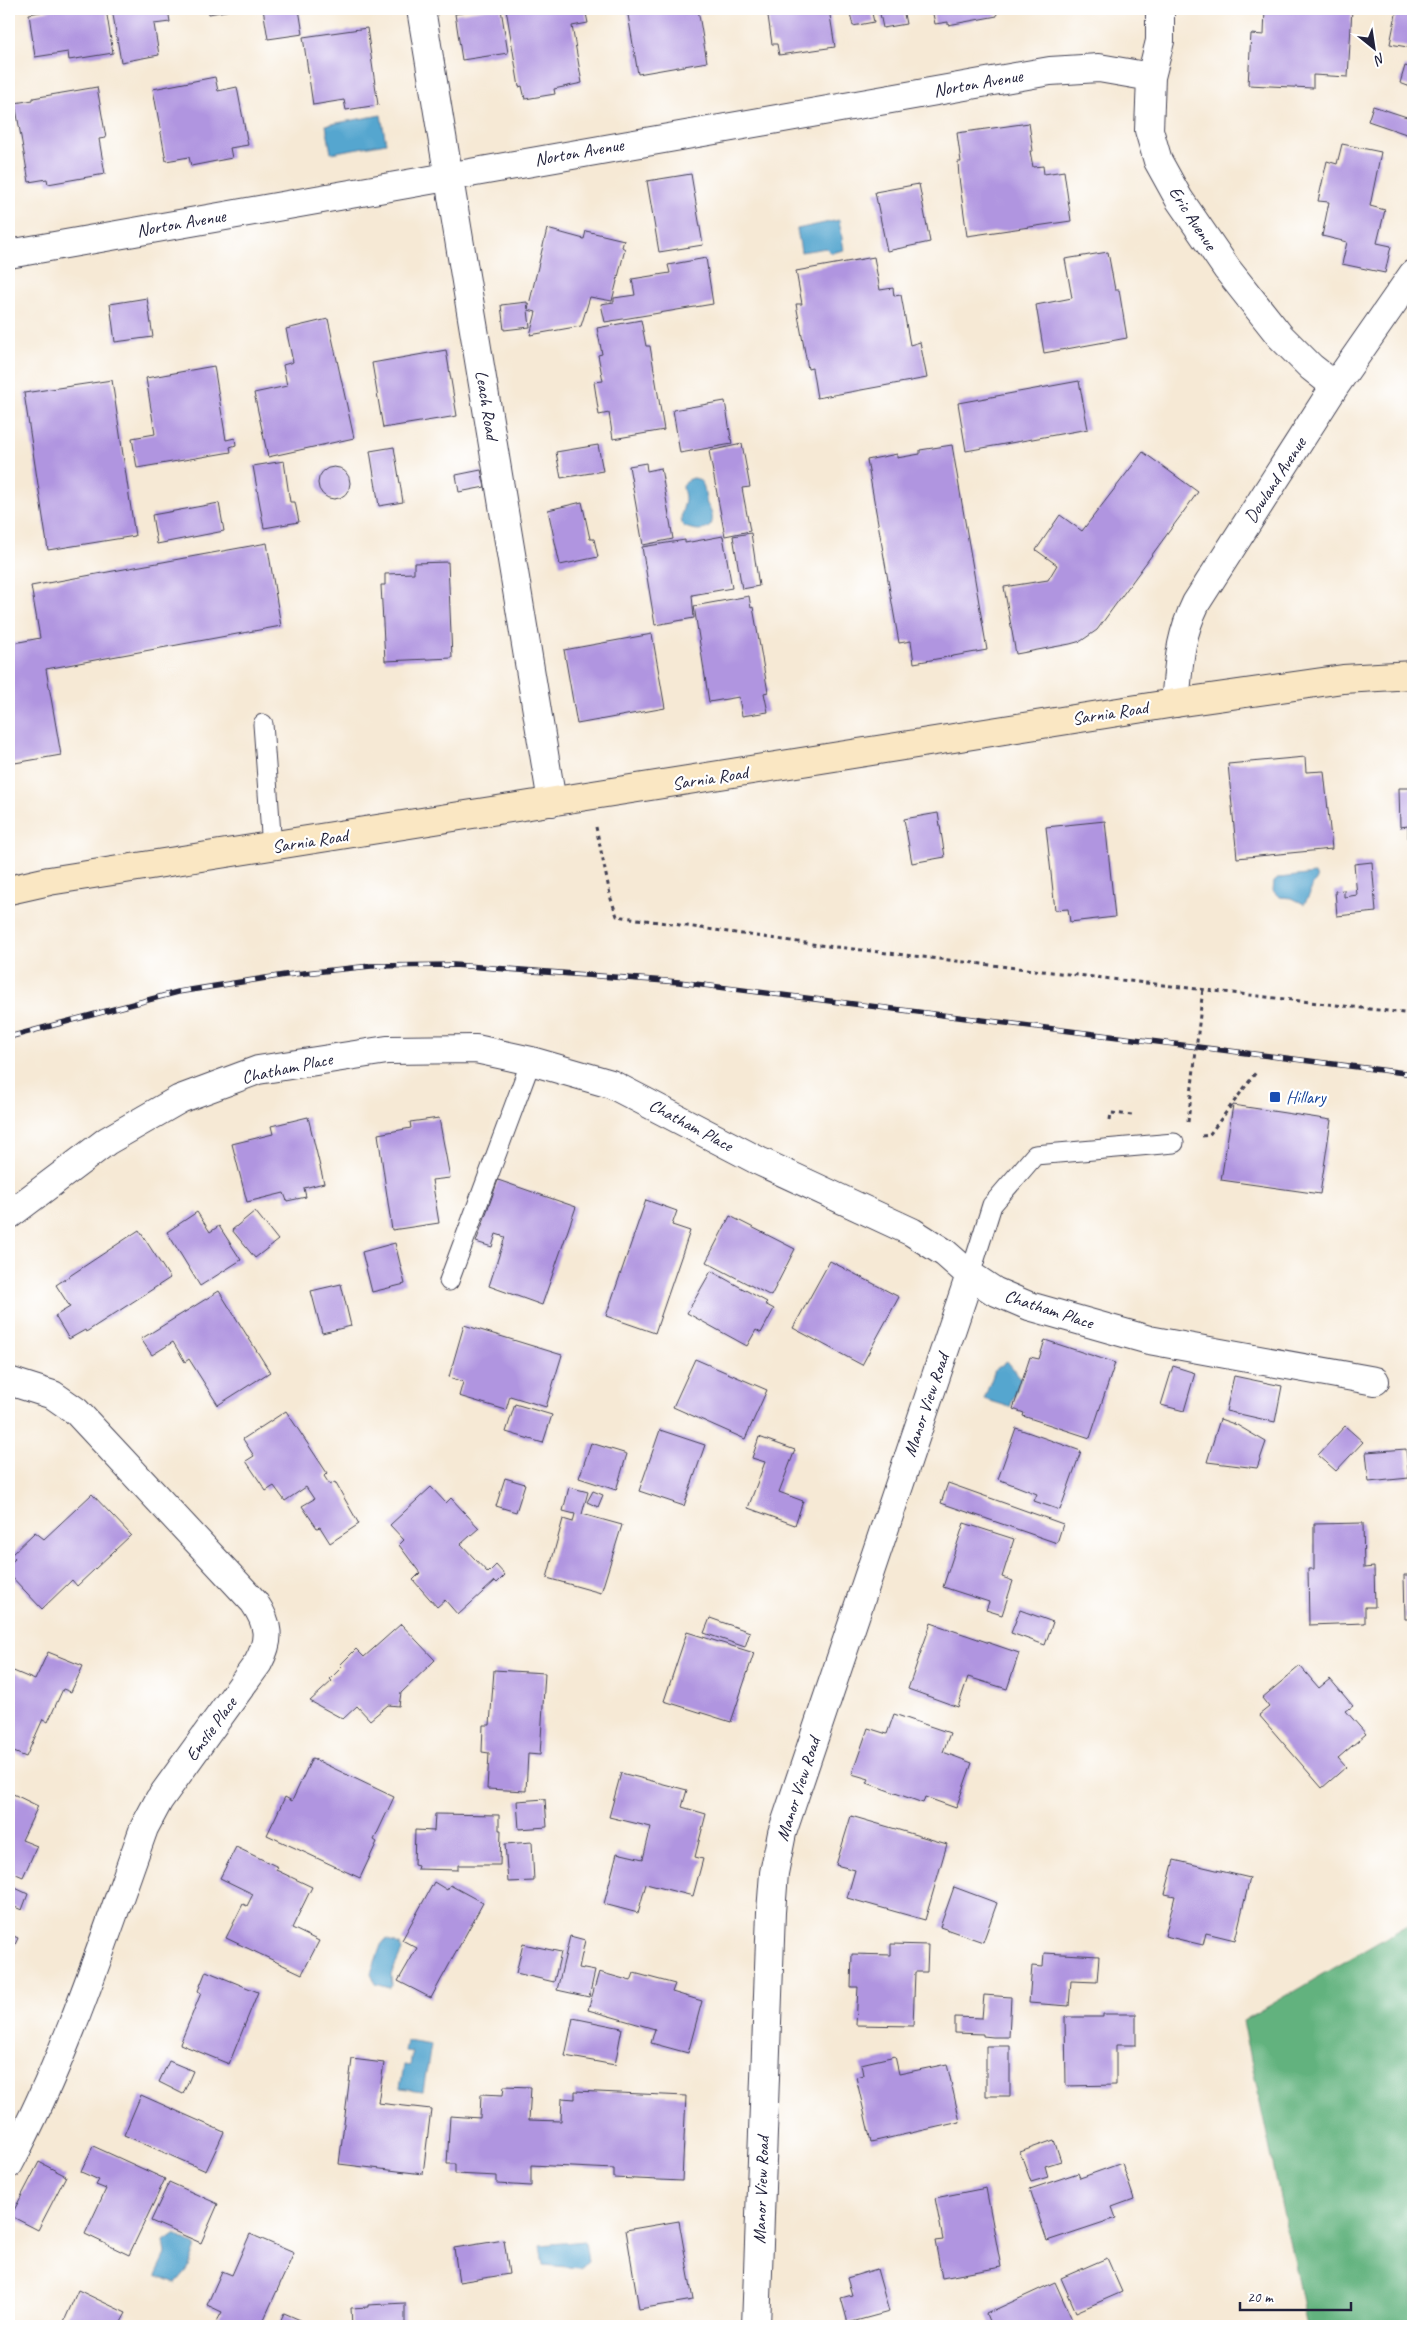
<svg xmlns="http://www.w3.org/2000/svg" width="1422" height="2335" font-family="Caveat,sans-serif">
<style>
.forest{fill:#62b27e;stroke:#426a5c}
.water{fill:#54a6cf;stroke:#3b6485}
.building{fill:#b095e0}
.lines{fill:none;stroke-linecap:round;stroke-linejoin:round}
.service-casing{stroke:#424052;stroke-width:21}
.minor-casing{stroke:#424052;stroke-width:30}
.secondary-casing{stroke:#424052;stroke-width:30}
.path{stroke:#424052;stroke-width:3;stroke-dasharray:4 4;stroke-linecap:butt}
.service{stroke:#fff;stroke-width:19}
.minor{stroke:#fff;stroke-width:28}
.secondary{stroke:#fae7c3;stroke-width:28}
.rail-casing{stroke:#22223b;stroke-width:5.5}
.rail{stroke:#fff;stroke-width:4;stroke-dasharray:11;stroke-linecap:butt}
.path-bridge{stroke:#424052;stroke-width:3;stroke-dasharray:4 4;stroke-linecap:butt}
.transit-dot{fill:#1a4fb4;stroke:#fff;stroke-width:2}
.labels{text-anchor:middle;stroke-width:4.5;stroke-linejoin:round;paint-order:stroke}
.street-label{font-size:18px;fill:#22223b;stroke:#fff}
.transit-label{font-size:18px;fill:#164399;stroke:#fff;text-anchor:start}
</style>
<rect width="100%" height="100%" fill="#fff"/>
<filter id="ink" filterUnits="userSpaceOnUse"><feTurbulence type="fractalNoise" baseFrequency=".02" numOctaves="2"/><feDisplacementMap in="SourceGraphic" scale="10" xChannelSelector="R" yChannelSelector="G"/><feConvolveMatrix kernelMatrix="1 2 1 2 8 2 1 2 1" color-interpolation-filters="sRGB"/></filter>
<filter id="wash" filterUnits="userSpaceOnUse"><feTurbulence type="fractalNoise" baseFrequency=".0096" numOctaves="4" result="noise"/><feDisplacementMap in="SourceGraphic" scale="20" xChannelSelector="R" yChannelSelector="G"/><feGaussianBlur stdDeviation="1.12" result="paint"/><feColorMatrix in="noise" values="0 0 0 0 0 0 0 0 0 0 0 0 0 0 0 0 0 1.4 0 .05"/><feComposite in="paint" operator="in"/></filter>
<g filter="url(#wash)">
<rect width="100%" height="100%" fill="#f6e9d5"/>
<path class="forest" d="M1413 1922V2326H1307L1243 2021Z"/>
<path class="water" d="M381 115 386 143 331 153 326 125Z
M839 220 844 250 831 253 826 248 801 252 797 229Z
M694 478 698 479C706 485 704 491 706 500 706 504 709 507 711 511 718 534 696 532 683 526 678 515 685 508 685 498 685 494 683 490 683 486L689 479Z
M1315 874 1317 879 1310 889V894L1304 904 1292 898 1279 897 1273 891 1274 882 1279 878Z
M1007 1361 1021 1378 1010 1407 984 1399 995 1370Z
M386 1939 400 1945 402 1951 391 1975 392 1985 390 1988 376 1984 371 1973 381 1945Z
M407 2041 431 2045 423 2091 400 2088 404 2065 410 2066 412 2052 405 2051Z
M174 2234 196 2246 188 2269 176 2283 156 2275 166 2254 164 2241Z
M585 2241 588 2262 580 2268 543 2265 540 2245Z"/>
<g id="blocks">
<path class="building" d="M56 9H106L113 53 69 60 68 52 35 57 29 14Z
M112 9H168L170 22 154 24 159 55 121 62Z
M208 9H231V10L209 14Z
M263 9H299L303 34 268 39Z
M487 9H501L508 53 462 60 455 14Z
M506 9H585L588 23 572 26 582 83 554 89 555 94 525 99 522 86 519 87Z
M627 9H698L707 62 638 74Z
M767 9H829L835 47 779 55 777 44H772Z
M849 9H871L874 22 853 26Z
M879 9H903L906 24 883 28Z
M932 9H996L997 16 948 25V22L935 24Z
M1265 9H1352L1348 77 1313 75V88L1248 85 1251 34 1264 35Z
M1397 9H1413V48L1390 44Z
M367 28 378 105 346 110 344 100 313 105 303 37Z
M1405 66 1413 68V88L1400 83Z
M215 77 218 91 237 87 248 145 230 148 232 158 191 166 189 157 166 161 153 89Z
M97 87 106 138 99 139 105 174 48 184 47 179 29 182 15 103 33 100V98Z
M1373 106 1413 119 1412 136 1368 121Z
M1029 123 1033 151H1030L1033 167 1043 166 1044 174 1064 171 1071 221 967 236 959 178 958 162H961L957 133Z
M1342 144 1381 152 1370 206 1385 210 1377 243 1391 246 1385 273 1342 264 1347 242 1322 236 1329 202 1318 201 1327 161 1337 164Z
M691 174 703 245 659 252 647 181Z
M919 184 930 242 887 251 875 192Z
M547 229 584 239 586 231 624 240 622 247 625 249 612 301 590 297 581 326 530 335 536 312 528 310 530 327 504 330 501 305 527 302 528 309Z
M1108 252 1115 290H1119L1127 338 1044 353 1036 305 1072 298 1065 259Z
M874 257 880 290 893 288 894 296 901 295 910 345 920 342 927 378 817 398 812 368 808 369 796 304H802L796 271Z
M706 258 713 304 605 322 601 304 614 302V298L635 295 632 279 670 273 668 265Z
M147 298 153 337 115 342 110 304Z
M328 319 354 438 268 457 254 393 287 386 283 365 293 362 286 329Z
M641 320 646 346H650L664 430 613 439 609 413 599 415 594 382 603 381 598 355 602 354 597 328Z
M446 350 457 416 383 428 372 363Z
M214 366 226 440 235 438 236 445 230 447 231 452 137 468 132 438 155 434 146 378Z
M112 380 135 536 48 550 24 393Z
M1079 381 1088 429 966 451 958 403Z
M725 401 732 444 680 453 673 410Z
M742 444 750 487 742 488 750 531 725 536 709 451Z
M598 445 603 471 561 478 556 452Z
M952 445 987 650 914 663 911 641 899 643 867 460 897 454V458L920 454V450Z
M394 447 403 502 379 506 370 451Z
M1143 452 1198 492 1097 630 1081 641 1070 644 1016 654 1004 587 1048 580 1057 565 1036 550 1060 515 1082 531Z
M284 461 290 502H295L299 522 264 528 253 466Z
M646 463 647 471 661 468 673 539 643 545 629 466Z
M318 483a16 16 0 1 1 32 0a16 16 0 1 1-32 0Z
M481 470 485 487 459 492 456 475Z
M582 502 590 539H594L598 557 560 565 548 510Z
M219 503 224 531 157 544 152 515Z
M751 533 759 586 742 589 733 536Z
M723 536 732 588 692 595 694 618 655 625 642 547 685 540V543Z
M267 543 281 626 46 669 61 755 9 764V644L40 638 31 586Z
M448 562 452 658 385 661 381 585H385V574L414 573V563Z
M749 596 751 608 753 607 768 692 764 693 768 712 742 716 739 697 709 702 694 606Z
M652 634 665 708 577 724 564 650Z
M1305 757 1306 772 1324 771 1332 849 1237 858 1228 764Z
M1399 788H1413V854H1408V826L1400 827Z
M938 813 945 857 912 863 904 819Z
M1105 821 1115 917 1070 922 1068 909 1055 910 1046 827Z
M1372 862 1376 912 1337 916 1335 891 1344 890V897L1357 895 1354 864Z
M1233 1105 1331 1120 1320 1194 1221 1180Z
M308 1117 324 1183 304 1188 306 1197 287 1201 284 1193 247 1202 232 1144 273 1134 271 1126Z
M439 1118 450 1178 432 1180 439 1223 392 1230 378 1134 411 1128 410 1122Z
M498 1180 576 1207 542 1305 489 1286 505 1237 496 1234 492 1247 476 1242Z
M646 1200 677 1211 672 1225 690 1231 655 1333 606 1316Z
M255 1211 278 1240 255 1258 232 1230Z
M197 1212 210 1232 219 1226 241 1260 200 1286 167 1232Z
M730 1216 795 1249 771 1296 706 1262Z
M139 1230 170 1278 86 1332 85 1330 69 1339 55 1316 70 1307 56 1285Z
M395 1243 405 1284 372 1292 362 1252Z
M830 1261 899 1297 862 1365 793 1328Z
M711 1271 767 1302 765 1304 774 1309 761 1333 756 1330 747 1346 687 1313Z
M341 1284 351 1326 322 1333 311 1291Z
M219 1291 270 1372 218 1405 189 1359 185 1362 173 1342 152 1355 141 1339Z
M464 1325 562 1355 546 1407 510 1396 506 1410 459 1396 463 1382 449 1377Z
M1045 1340 1115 1363 1090 1438 1023 1416 1024 1413 1013 1409 1030 1357 1039 1359Z
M695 1359 767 1390 745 1439 673 1407Z
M1173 1366 1195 1373 1184 1411 1161 1405Z
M1234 1376 1282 1386 1275 1422 1226 1411Z
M515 1404 552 1415 543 1443 506 1432Z
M286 1411 327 1473 324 1476 330 1485 335 1482 359 1524 330 1543 320 1527 317 1528 302 1506 314 1499 306 1487 285 1501 274 1486 266 1491 246 1461 254 1456 243 1439Z
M1220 1419 1237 1425 1266 1442 1257 1468 1207 1462Z
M1345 1426 1363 1442 1336 1471 1318 1455Z
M1016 1428 1081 1451 1060 1510 1034 1501 1037 1494 998 1479Z
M660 1430 705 1445 684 1506 639 1491Z
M759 1437 795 1450 779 1492 803 1501 795 1525 748 1508 765 1462 752 1458Z
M591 1443 627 1454 616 1490 579 1478Z
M1406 1449 1409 1478 1369 1482 1366 1452Z
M505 1478 525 1484 516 1512 496 1506Z
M948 1483 1063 1524 1057 1543 941 1503Z
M431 1487 446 1503 451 1498 479 1528 461 1544 488 1573 496 1565 505 1575 497 1583 495 1581 458 1615 445 1600 437 1607 413 1580 420 1573 399 1545 404 1540 390 1525Z
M569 1487 588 1492 582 1514 622 1525 601 1593 547 1578 563 1519 573 1522 575 1514 563 1511Z
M593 1491 603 1495 598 1507 587 1502Z
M92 1494 131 1535 77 1586 72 1580 42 1609 9 1574V1564L15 1559 11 1555 35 1532 44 1539Z
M1410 1496H1413V1522H1411Z
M964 1523 1014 1539 1002 1577 1013 1581 1002 1615 986 1610 989 1602 943 1587Z
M1363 1523 1364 1568 1374 1567 1375 1607H1365V1623L1309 1625 1308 1569H1314V1524Z
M1404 1575H1413V1619H1405Z
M1020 1610 1053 1622 1045 1645 1011 1633Z
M710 1618 750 1632 745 1647 704 1633Z
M931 1623 1019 1653 1007 1689 968 1677 958 1707 908 1689Z
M401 1624 435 1660 401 1693 399 1706 388 1705 370 1720 357 1706 343 1719 310 1701 332 1681 330 1679 342 1667 340 1665 356 1649 364 1657Z
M687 1632 754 1653 731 1722 664 1701Z
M48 1652 83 1666 71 1692 63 1689 48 1722 43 1719 26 1757 9 1750V1676L11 1670 35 1680Z
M1300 1666 1319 1688 1330 1679 1353 1706 1346 1711 1366 1734 1338 1758 1346 1767 1322 1788 1259 1715 1269 1707 1262 1698Z
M494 1670 545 1673 540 1755 528 1754 526 1791 487 1789 489 1753 482 1752 483 1725H490Z
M894 1714 950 1733 943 1752 972 1763 956 1808 925 1797 923 1803 867 1783 869 1779 852 1774 868 1728 887 1734Z
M312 1758 394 1797 374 1840 377 1842 360 1878 267 1835 285 1797 292 1801Z
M621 1773 687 1790 682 1807 706 1814 695 1857 703 1859 693 1896 646 1884 638 1913 604 1904 617 1853 643 1859 651 1827 609 1817Z
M9 1792 38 1806 22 1840 37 1846 23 1877 9 1871Z
M545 1799 547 1827 519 1829 517 1801Z
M435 1814 499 1815V1830H501L500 1865H458V1870L417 1869 418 1866 414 1865 415 1830 434 1831Z
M851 1816 947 1844 925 1920 847 1898 855 1870 836 1865Z
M532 1842 534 1881 508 1882 505 1844Z
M236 1847 278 1867 276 1870 312 1887 292 1928 319 1941 302 1974 226 1938 243 1904 247 1906 253 1894 220 1878Z
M1174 1860 1250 1878 1235 1940 1206 1933 1203 1945 1165 1936 1175 1896 1165 1894Z
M434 1882 447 1890 450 1885 483 1903 431 1998 398 1981 417 1948 402 1940Z
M9 1885 28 1894 22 1910 9 1905Z
M954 1887 997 1903 983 1942 940 1927Z
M9 1934 18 1938 9 1958Z
M570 1936 585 1940 579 1968 595 1971 589 1997 557 1990Z
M523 1944 561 1952 554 1982 516 1973Z
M891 1944 928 1945 927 1972H915L913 2026 856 2025 858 1987H851L852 1954 891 1955Z
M1044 1953 1099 1956 1097 1982 1071 1981 1069 2006 1029 2003 1032 1966 1043 1967Z
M206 1971 258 1992 229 2064 180 2044 201 1993 198 1991Z
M599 1972 631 1981 634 1973 675 1984 672 1992 702 2001 688 2053 651 2043 655 2029 588 2010Z
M984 1995 1011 1997 1009 2037H993L983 2036V2034L955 2033V2017L982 2018Z
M1103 2014H1136V2045H1116V2085L1066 2086 1065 2017H1103Z
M573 2018 622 2028 615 2065 565 2056Z
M986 2046H1010V2096H986Z
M895 2056 899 2074 947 2064 960 2122 871 2142 856 2077 863 2075 861 2064Z
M352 2059 384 2063 378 2103 431 2109 423 2174 339 2164Z
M169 2061 193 2071 183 2094 159 2082Z
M504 2086 531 2087 529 2120 561 2121 562 2098 575 2099V2091L686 2096 682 2181 614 2178V2169L531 2165V2186L497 2184V2176L455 2174V2164H447L450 2116 480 2118 481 2094 503 2095Z
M141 2095 224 2132 206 2171 124 2135Z
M1054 2140 1061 2161 1045 2166 1048 2177 1031 2182 1020 2152Z
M93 2146 165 2179 129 2255 85 2234 106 2189 96 2185 99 2180 81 2172Z
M39 2162 66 2176 38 2230 11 2216Z
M1122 2163 1134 2199 1112 2207 1116 2218 1047 2241 1030 2189 1078 2173 1080 2178Z
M169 2182 218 2204 201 2243 151 2221Z
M986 2188 1001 2267 942 2278 935 2241 943 2240 935 2198Z
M679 2221 693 2300 639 2309 626 2230Z
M250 2234 294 2253 261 2326H223L216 2323 222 2312 207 2305 222 2271 232 2275Z
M504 2240 509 2274 459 2282 454 2248Z
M1107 2258 1122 2292 1076 2312 1061 2278Z
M877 2269 889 2312 848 2323 841 2298 852 2295 847 2278Z
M1055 2282 1075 2326H991L986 2314Z
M78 2290 126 2313 119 2326H62Z
M405 2303V2324H413V2326H352L351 2308 368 2307V2305Z
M284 2313 305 2322 303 2326H278Z"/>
</g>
</g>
<g filter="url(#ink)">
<use href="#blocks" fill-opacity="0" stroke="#424052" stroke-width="1"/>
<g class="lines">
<g class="service-casing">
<path id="service" d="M263 724 272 848
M970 1275 992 1205 1035 1155 1174 1143
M449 1281 531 1061"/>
</g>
<g class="minor-casing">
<path id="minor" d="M421 9 552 802
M1160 9V41L1151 77 1149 130 1158 161 1179 199 1227 269 1280 336 1311 367 1335 386
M9 254 1050 71 1099 68 1151 77
M1175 703C1179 665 1179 638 1196 603L1335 386 1413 274
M9 1215 107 1141 180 1099 258 1070 387 1050 476 1049 531 1061 611 1084 759 1161 912 1232 945 1253 970 1275 994 1291 1029 1306 1149 1340 1375 1381
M9 1381 53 1395 76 1411 254 1602C269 1624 271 1639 258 1663L159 1800 144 1828C103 1942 66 2058 9 2164
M756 2326 771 1912 774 1873 782 1833 970 1275"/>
</g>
<g class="secondary-casing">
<path id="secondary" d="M9 890 49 881 1175 703 1343 679 1413 675"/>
</g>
<path class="path" d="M596 827 611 899 617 916 819 945 1413 1014
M1110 1120 1111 1113 1132 1115
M1202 1136 1209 1135 1257 1071"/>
<use href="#service" class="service"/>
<use href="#minor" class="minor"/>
<use href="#secondary" class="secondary"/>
<g class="rail-casing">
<path id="rail" d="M9 1037 178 992 285 975 371 966 454 965 679 982 1413 1074"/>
</g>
<use href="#rail" class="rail"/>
<path class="path-bridge" d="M1188 1122 1203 988"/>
</g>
</g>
<rect class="transit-dot" x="1269" y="1091" width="12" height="12" rx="2.5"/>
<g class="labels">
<g class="street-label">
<text transform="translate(978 83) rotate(-10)" y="6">Norton Avenue</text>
<text transform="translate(579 152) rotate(-10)" y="6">Norton Avenue</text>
<text transform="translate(1193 218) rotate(57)" y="6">Eric Avenue</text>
<text transform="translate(181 223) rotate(-10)" y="6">Norton Avenue</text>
<text transform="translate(487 405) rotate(81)" y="6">Leach Road</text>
<text transform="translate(1275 480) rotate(-57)" y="6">Dowland Avenue</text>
<text transform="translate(1110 713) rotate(-9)" y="6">Sarnia Road</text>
<text transform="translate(710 778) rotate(-9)" y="6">Sarnia Road</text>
<text transform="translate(310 841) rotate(-9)" y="6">Sarnia Road</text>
<text transform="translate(287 1068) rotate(-12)" y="6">Chatham Place</text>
<text transform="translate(691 1125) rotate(28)" y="6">Chatham Place</text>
<text transform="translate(1049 1309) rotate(18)" y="6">Chatham Place</text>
<text transform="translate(926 1405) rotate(-71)" y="6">Manor View Road</text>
<text transform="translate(211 1729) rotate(-54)" y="6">Emslie Place</text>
<text transform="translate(798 1789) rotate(-72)" y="6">Manor View Road</text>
<text transform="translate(761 2190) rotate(-88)" y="6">Manor View Road</text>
</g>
<g class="transit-label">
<text x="1286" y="1103">Hillary</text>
</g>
</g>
<rect width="1422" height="2335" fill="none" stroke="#fff" stroke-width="30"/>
<g transform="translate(1374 48) rotate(150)" stroke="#ffffff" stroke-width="4" paint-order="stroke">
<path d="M0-4L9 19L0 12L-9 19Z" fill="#22223b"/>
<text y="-8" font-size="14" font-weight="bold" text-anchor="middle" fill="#22223b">N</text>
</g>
<path d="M1240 2302v8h111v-8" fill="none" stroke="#22223b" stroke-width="2.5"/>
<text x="1247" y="2302" font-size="15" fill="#22223b" stroke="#ffffff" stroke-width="4" paint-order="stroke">20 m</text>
</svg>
